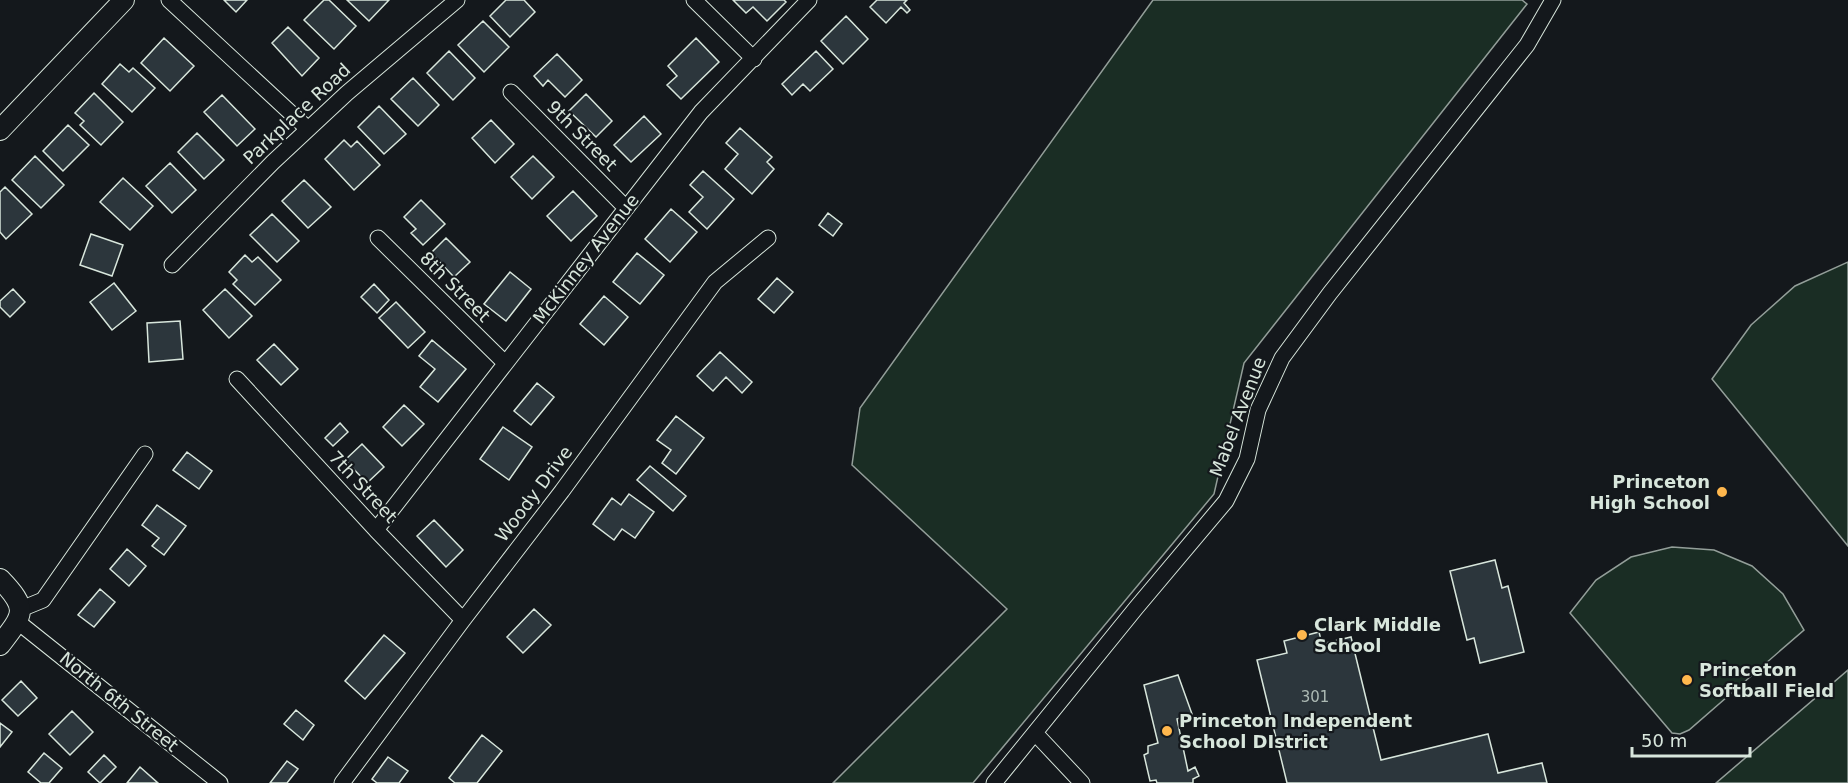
<svg xmlns="http://www.w3.org/2000/svg" width="1848" height="783" font-family="'DejaVu Sans',sans-serif">
<style>
.green{fill:#1a2d24;stroke:#939e99;stroke-width:1.5}
.building{fill:#2c363c;stroke:#d8e6dc;stroke-width:1.5}
.lines{fill:none;stroke-linecap:round;stroke-linejoin:round}
.street-casing{stroke:#d8e6dc;stroke-width:17}
.secondary-casing{stroke:#d8e6dc;stroke-width:22}
.street{stroke:#14181c;stroke-width:15}
.secondary{stroke:#14181c;stroke-width:20}
.poi-dot{fill:#ffb74d;stroke:#14181c;stroke-width:2}
.labels{text-anchor:middle;stroke-width:4.5;stroke-linejoin:round;paint-order:stroke}
.number-label{font-size:15px;fill:#adbab4}
.street-label{font-size:18px;fill:#d8e6dc;stroke:#14181c}
.poi-label{font-size:18px;font-weight:bold;fill:#d8e6dc;stroke:#14181c;text-anchor:start}
</style>
<rect width="100%" height="100%" fill="#14181c"/>
<path class="green" d="M1153 0H1522L1527 4 1244 363 1214 494 973 783H833L1007 609 852 465 860 408Z
M1848 262V546L1712 379 1751 325 1795 286Z
M1672 547 1714 550 1752 566 1783 594 1804 630 1689 730 1680 734 1672 733 1570 613 1596 580 1631 557Z
M1848 670V783H1716Z"/>
<path class="building" d="M224 0H247L236 12Z
M324 0H329L356 26 334 49 304 20Z
M347 0H389L369 21Z
M506 0H524L535 12 510 37 490 16Z
M733 0H784L786 2 767 21 753 7 746 13Z
M877 0H907L904 3 910 10 907 13 901 7 886 23 870 7Z
M846 16 868 39 843 64 821 41Z
M483 21 509 47 484 72 458 45Z
M288 27 319 58 302 76 272 43Z
M164 38 194 66 170 91 141 63Z
M696 38 719 62 681 99 667 85 677 76 668 66Z
M449 51 475 78 453 100 427 73Z
M816 51 833 69 810 91 803 84 792 95 782 84Z
M557 54 582 80 565 97 548 80 543 86 534 76Z
M120 64 129 72 133 68 155 88 132 112 102 84Z
M413 78 439 105 418 126 391 99Z
M94 93 123 122 101 145 80 125 84 121 75 113Z
M586 94 612 121 596 137 569 111Z
M222 95 255 129 237 146 204 112Z
M379 106 406 134 384 154 358 127Z
M644 116 661 134 631 162 614 145Z
M491 120 514 144 495 163 472 138Z
M68 125 89 145 63 171 43 151Z
M740 128 772 157 767 162 774 169 752 194 725 169 738 154 726 143Z
M197 133 224 160 204 179 178 152Z
M344 140 351 147 357 141 380 165 354 190 325 159Z
M35 156 64 185 41 208 12 180Z
M533 156 554 177 532 199 511 177Z
M170 163 196 190 172 213 146 186Z
M703 171 734 199 707 229 689 212 703 197 690 185Z
M123 178 153 206 130 230 100 202Z
M304 180 331 207 308 228 282 201Z
M5 187 32 214 6 239 0 232V192Z
M573 191 597 216 571 241 547 216Z
M421 200 445 224 423 245 411 233 416 229 404 217Z
M671 209 697 232 670 262 645 239Z
M828 213 842 224 833 236 819 225Z
M272 214 299 241 277 262 250 235Z
M91 234 123 245 112 276 80 265Z
M446 238 470 262 454 277 431 253Z
M637 253 664 275 640 304 613 282Z
M245 255 252 262 258 257 281 280 255 305 233 284 237 280 229 272Z
M510 272 531 289 506 321 484 304Z
M777 278 793 292 774 313 758 299Z
M114 283 136 311 112 330 90 302Z
M374 284 389 300 377 313 361 297Z
M13 289 25 302 10 317 0 307V301Z
M225 289 252 316 229 338 203 310Z
M604 296 628 317 604 345 580 324Z
M396 302 425 332 408 348 379 318Z
M180 321 183 359 149 362 147 323Z
M432 340 466 369 438 402 420 387 435 369 419 356Z
M274 344 298 369 281 385 257 360Z
M720 352 752 382 742 393 726 377 713 391 697 376Z
M537 383 554 397 531 425 514 411Z
M404 405 424 424 402 446 383 427Z
M676 416 704 438 676 474 662 463 671 450 657 440Z
M340 423 348 432 333 446 325 438Z
M503 427 532 447 509 480 480 459Z
M362 444 384 467 367 483 345 460Z
M187 452 212 471 199 489 173 470Z
M650 466 686 496 673 511 637 480Z
M629 494 654 512 635 538 622 529 614 540 593 524 612 498 621 505Z
M157 505 186 526 164 555 152 546 159 538 142 525Z
M434 520 463 550 446 567 417 536Z
M127 549 146 566 129 586 110 569Z
M1495 560 1502 588 1508 586 1524 652 1480 663 1474 638 1467 640 1450 571Z
M100 589 115 602 94 627 78 615Z
M534 609 551 625 523 653 507 637Z
M1319 632 1322 644 1351 637 1381 760 1488 734 1498 773 1542 763 1547 783H1287L1257 660 1287 653 1284 641Z
M384 635 405 653 365 699 345 681Z
M1178 675 1192 714 1177 719 1188 771 1195 767 1199 776 1193 779V783H1157L1156 780 1150 781 1144 755 1148 753V746L1158 743 1144 685Z
M21 681 37 698 18 716 2 700Z
M296 710 314 725 303 740 284 724Z
M72 711 93 732 70 755 49 734Z
M0 723 12 732 0 747Z
M482 735 502 751 477 783H455L449 778Z
M44 753 62 768 49 783H41L28 772Z
M104 755 116 767 100 783 88 772Z
M388 757 408 771 399 783H377L372 779Z
M287 761 298 769 287 783H270Z
M140 767 158 783H127Z"/>
<g class="lines">
<g class="street-casing">
<path id="street" d="M169 0 308 129
M694 0 754 59
M511 92 626 208
M378 238 505 363
M172 265 273 162 347 93 457 0
M237 379 376 530 463 620
M376 530 701 112 809 0
M21 609 43 600 145 454
M18 622 220 783
M1035 733 1082 783
M342 783 463 620 562 491 715 282 768 238
M994 783 1136 608 1226 501 1247 459 1258 410 1282 358 1330 293 1527 45 1553 0"/>
</g>
<g class="secondary-casing">
<path id="secondary" d="M0 130 124 0
M0 579C29 609 24 614 0 645"/>
</g>
<use href="#street" class="street"/>
<use href="#secondary" class="secondary"/>
</g>
<g class="poi-dot">
<circle cx="1722" cy="492" r="6"/>
<circle cx="1302" cy="635" r="6"/>
<circle cx="1687" cy="680" r="6"/>
<circle cx="1167" cy="731" r="6"/>
</g>
<g class="labels">
<g class="number-label">
<text x="1315" y="702">301</text>
</g>
<g class="street-label">
<text transform="translate(297 114) rotate(-43)" y="6">Parkplace Road</text>
<text transform="translate(582 136) rotate(45)" y="6">9th Street</text>
<text transform="translate(586 259) rotate(-52)" y="6">McKinney Avenue</text>
<text transform="translate(455 287) rotate(45)" y="6">8th Street</text>
<text transform="translate(1238 417) rotate(-69)" y="6">Mabel Avenue</text>
<text transform="translate(363 487) rotate(47)" y="6">7th Street</text>
<text transform="translate(534 494) rotate(-53)" y="6">Woody Drive</text>
<text transform="translate(119 702) rotate(39)" y="6">North 6th Street</text>
</g>
<g class="poi-label">
<text x="1710" y="488" text-anchor="end">Princeton<tspan x="1710" dy="21">High School</tspan></text>
<text x="1314" y="631">Clark Middle<tspan x="1314" dy="21">School</tspan></text>
<text x="1699" y="676">Princeton<tspan x="1699" dy="21">Softball Field</tspan></text>
<text x="1179" y="727">Princeton Independent<tspan x="1179" dy="21">School DIstrict</tspan></text>
</g>
</g>
<path d="M1632 747v9h118v-9" fill="none" stroke="#d8e6dc" stroke-width="3"/>
<text x="1641" y="747" font-size="18" fill="#d8e6dc" stroke="#14181c" stroke-width="4.5" paint-order="stroke">50 m</text>
</svg>
